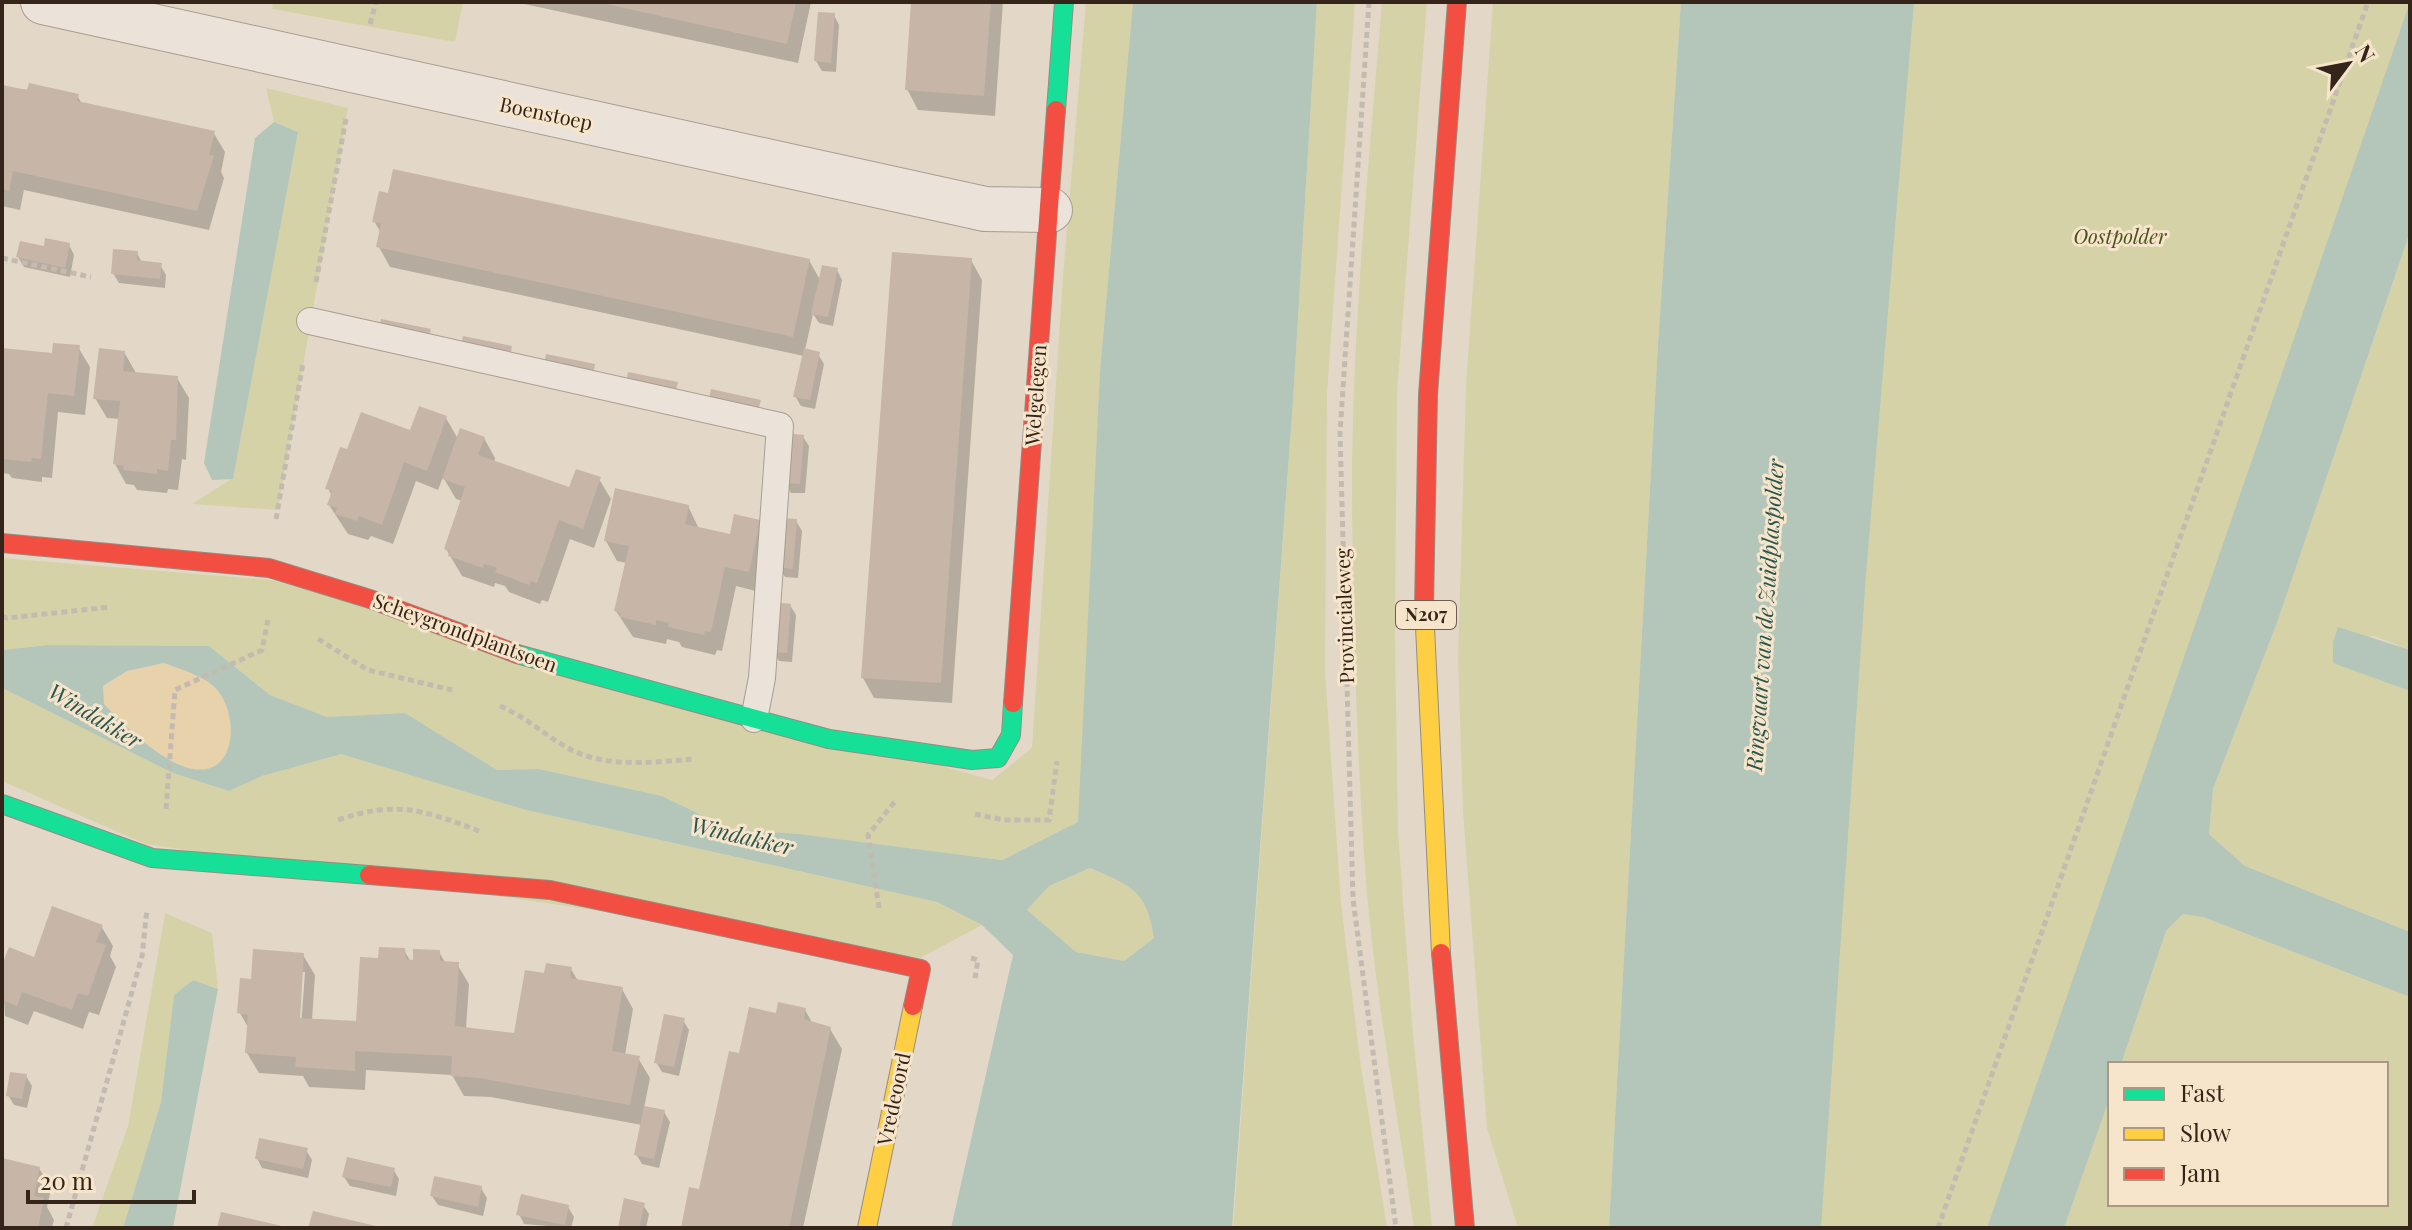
<svg xmlns="http://www.w3.org/2000/svg" width="2412" height="1230" font-family="'Playfair Display',serif">
<style>
.green{fill:#d6d2a8}
.sand{fill:#e8d2ac}
.water{fill:#b3c6b9;fill-rule:evenodd}
.shadow{fill:#0003;fill-rule:evenodd}
.building{fill:#c7b5a8}
.lines{fill:none;stroke-linecap:round;stroke-linejoin:round}
.lane-casing{stroke:#a79d91;stroke-width:28}
.street-casing{stroke:#a79d91;stroke-width:46}
.fast-casing{stroke:#978c81;stroke-width:20}
.slow-casing{stroke:#978c81;stroke-width:20}
.jam-casing{stroke:#978c81;stroke-width:20}
.path{stroke:#c3bab0;stroke-width:5;stroke-dasharray:6 4;stroke-linecap:butt}
.lane{stroke:#ebe3d9;stroke-width:26}
.street{stroke:#ebe3d9;stroke-width:44}
.fast{stroke:#16e098;stroke-width:18}
.slow{stroke:#ffcf43;stroke-width:18}
.jam{stroke:#f24e42;stroke-width:18}
.labels{text-anchor:middle;stroke-width:6;stroke-linejoin:round;paint-order:stroke}
.shield{fill:#f6e5ca;stroke:#6f5e4f;stroke-width:2}
.shield-label{font-size:18px;font-weight:bold;fill:#35241a}
.street-label{font-size:20px;fill:#35241a;stroke:#f6e5ca}
.park-label{font-size:20px;font-style:italic;fill:#4a5220;stroke:#f6e5ca}
.water-label{font-size:22px;font-style:italic;fill:#28554e;stroke:#f6e5ca}
</style>
<rect width="100%" height="100%" fill="#e3d8c7"/>
<path class="green" d="M273 2H463L455 42 272 9Z
M1086 2H1133L1100 371 1079 822 1002 860 799 834 730 829 662 796 539 769 497 770 405 713 327 717 270 695 209 646 48 645 2 650V558L271 580 992 780 1032 748 1063 276Z
M1317 2H1355L1327 394 1325 671 1341 903 1360 1060 1387 1228H1233L1293 401Z
M1382 2H1427L1397 393 1395 636 1398 831 1412 1023 1432 1228H1414C1396 1104 1372 979 1364 854 1356 729 1352 602 1352 477 1353 319 1369 160 1382 2Z
M1493 2H1681L1658 345 1609 1228H1518L1487 1128 1463 812 1458 658 1466 385Z
M1904 2H2410V121L2027 1228H1801Z
M266 88 348 108 278 510 192 504 233 478 298 132 274 122Z
M2410 232V650L2374 636 2333 642V662L2410 691V932L2245 866 2209 834 2213 789 2278 620Z
M2 688 173 773 229 791 262 776 341 753 526 810 937 902 982 925 920 958 145 844 2 781Z
M1090 868C1131 886 1147 890 1154 938L1124 961 1076 952 1027 910 1049 886Z
M165 913 212 933 218 989 193 980 174 995 161 1102 123 1228H92L128 1126Z
M2183 913 2203 917 2410 997V1228H2064L2110 1097V1204H2386V1064H2121L2166 930Z"/>
<path class="sand" d="M164 663C182 670 206 675 219 691 238 716 238 776 193 769 163 764 124 725 104 704L103 687 127 671Z"/>
<path class="water" d="M1133 2H1317L1293 401 1232 1228H951L1013 955 982 925 937 902 526 810 341 754 262 776 229 791 173 773 2 688V650L48 645 209 646 270 695 327 717 405 713 497 770 539 769 662 796 730 829 799 834 1002 860 1078 822 1100 371ZM164 663C182 670 206 676 218 691 238 715 238 776 193 769 163 764 124 725 104 704L103 686 127 671ZM1090 868C1131 886 1147 890 1154 938L1124 961 1076 952 1027 910 1049 886Z
M1681 2H1914L1866 574 1821 1228H1609L1658 345Z
M2410 2V232L2278 620 2213 789 2209 834 2245 866 2410 932V997L2203 917 2183 914 2166 931 2121 1064H2110V1097L2064 1228H1987Z
M274 122 298 132 233 479 212 480 204 463 255 138Z
M2338 627 2410 650V691L2333 663V642Z
M193 980 218 989 173 1228H123L161 1102 174 995Z"/>
<path class="shadow" d="M515 2H811L798 63Z
M913 2H1003L995 116 918 110 907 89Z
M834 15 839 25 836 72 822 71 816 61Z
M2 87 77 95 82 104 213 132 225 152 221 172 224 178 209 230 24 190 20 210 2 206Z
M374 221 809 260 820 280 837 270 842 280 833 326 819 323 813 314 805 350 818 354 824 364 815 409 801 406 795 396 804 356 390 267 379 247 381 233Z
M69 245 74 255 70 277 24 267 18 257Z
M137 253 142 263 160 265 166 275 165 288 119 283 113 273Z
M971 260 982 280 952 703 874 698 863 678Z
M78 347 90 367 85 415 58 412 52 478 42 477V482L12 478 9 474 2 473V350L53 355Z
M124 352 136 373 177 378 189 398 186 460 182 459 178 490 168 489 167 493 137 490 134 485 126 484 115 464 120 419 107 418 95 398Z
M446 418 458 439 484 438 495 458 494 463 570 490 599 479 611 499 594 548 570 539 548 602 542 600 540 604 509 592 505 586 495 583 494 587 462 576 446 549 463 501 456 499 443 477 438 490 416 481 393 544 371 536 368 540 348 534 329 505 332 497 328 488 348 451Z
M803 437 809 446 805 493H791L785 483Z
M688 506 699 529 732 536 758 522 770 542 760 592 736 586 722 651 717 650 715 655 682 647 679 642 667 639 666 644 633 637 616 611 627 563 617 561 606 541Z
M796 521 802 531 798 578 785 577 779 567Z
M790 605 796 615 792 662 779 661 773 651Z
M101 926 113 946 110 956 116 967 99 1015 89 1012 83 1029 34 1011 28 1025 5 1016 2 963 4 966 35 959Z
M404 950 411 962 439 952 446 964H457L469 984 466 1029 516 1036 545 976 571 969 578 981 622 989 633 1009 625 1055 638 1058 650 1078 644 1108 664 1112 670 1122 659 1168 642 1164 636 1154 642 1125 491 1097 464 1096 452 1075 366 1070 365 1090 309 1087 303 1076 259 1073 247 1053 249 1029 240 1013 253 981 303 955 315 975 312 1020 358 1023 379 960ZM301 972H305L301 1028H297Z
M805 1010 813 1024 830 1029 842 1049 803 1228H683L701 1191 740 1055 777 1016Z
M683 1020 689 1030 679 1076 662 1072 656 1062Z
M26 1076 32 1086 27 1108 14 1105 8 1095Z
M306 1150 312 1160 308 1178 262 1168 257 1158Z
M2 1160 39 1168 51 1189 47 1207 54 1220 52 1228H2Z
M393 1169 399 1179 396 1196 350 1186 344 1177Z
M481 1188 487 1198 483 1216 438 1205 432 1196Z
M643 1205 649 1214 646 1228H620Z
M568 1207 574 1217 571 1228 524 1224 519 1214Z"/>
<path class="building" d="M597 2H796L787 44Z
M911 2H991L984 96 905 90Z
M818 12 835 13 831 63 814 61Z
M29 83 79 94 77 101 215 131 209 155 214 156 197 211 13 171 9 191 2 189V85L27 90Z
M393 169 810 259 793 337 376 247 381 223 372 222 379 191 388 193Z
M45 238 70 243 65 268 16 257 20 241 44 246Z
M113 249 138 251 137 260 162 263 160 279 111 274Z
M892 252 972 258 941 683 861 678Z
M822 265 838 268 828 317 811 314Z
M381 319 431 329 427 345 377 335Z
M463 336 512 346 509 363 460 353Z
M53 343 80 345 74 396 48 393 41 459 32 458 31 462 2 459V348L52 353Z
M99 348 125 351 123 371 178 376 176 440H171L168 471 157 469V474L123 470 124 466 113 464 120 401 93 399Z
M804 348 820 352 810 400 793 397Z
M546 354 595 364 592 381 543 371Z
M628 372 678 382 674 399 625 388Z
M711 389 761 400 756 417 708 406Z
M419 406 447 416 427 471 404 462 382 525 359 516 357 521 335 514 337 508 327 505 332 491 325 489 340 447 347 449 361 412 410 430Z
M460 428 485 437 478 455 569 487 576 469 601 477 583 529 559 520 537 583 531 581 529 585 495 572 497 568 484 564 483 568 448 556 449 551 444 549 465 487 442 479Z
M787 433 804 435 800 484 783 483Z
M615 488 689 505 685 524 730 534 734 514 760 520 749 572 725 567 711 632 705 631 704 635 668 627 669 623 656 620V625L620 617V613L614 611 629 546 604 541Z
M781 518 797 519 793 569 777 567Z
M775 602 791 604 787 653 771 652Z
M52 906 103 925 96 942 106 945 88 996 78 993 72 1010 22 992 17 1006 2 1000V965L9 947 34 957Z
M379 947 405 948 406 959 413 960V949L440 950V961L459 962 455 1026 514 1033 525 970 544 973 546 963 572 967 570 978 623 987 612 1051 640 1056 630 1105 479 1078 451 1076 452 1056 355 1051V1071L295 1067 296 1057 245 1053 248 1015 237 1013 240 978 251 979 253 949 304 953 300 1018 356 1021 360 957 378 958Z
M778 1002 806 1008 804 1019 831 1027 789 1228H681L689 1187 699 1189 729 1051 739 1053 749 1007 776 1013Z
M664 1014 685 1018 674 1067 654 1063Z
M10 1072 27 1074 22 1099 6 1096Z
M644 1106 665 1110 654 1159 634 1155Z
M259 1138 308 1148 303 1169 255 1159Z
M347 1157 395 1168 391 1187 342 1177Z
M2 1158 40 1167 34 1196 44 1198 38 1228H2Z
M434 1176 482 1186 478 1207 430 1196Z
M521 1194 569 1205 565 1225 516 1215Z
M624 1198 645 1203 639 1228H618Z
M313 1211 380 1227 379 1228H308Z
M221 1212 286 1227V1228H217Z"/>
<g class="lines">
<g class="lane-casing">
<path id="lane" d="M310 321 780 426 762 678 754 719"/>
</g>
<g class="street-casing">
<path id="street" d="M43 2 985 209 1050 210"/>
</g>
<g class="fast-casing">
<path id="fast" d="M1056 110 1064 2
M517 654 829 739 972 760 998 758 1011 735 1013 703
M2 804 152 858 369 875"/>
</g>
<g class="slow-casing">
<path id="slow" d="M1424 607 1441 953
M867 1228 913 1006"/>
</g>
<g class="jam-casing">
<path id="jam" d="M2 543 269 568 370 599 517 654
M1424 607 1428 395 1457 2
M1013 703 1056 110
M369 875 550 890 921 969 913 1006
M1441 953 1465 1228"/>
</g>
<path class="path" d="M1369 2 1340 433 1353 899 1396 1228
M370 24 376 2
M2 258 91 277
M316 282 346 119
M276 519 303 363
M2 616 7 618 111 607
M318 639 368 670 452 690
M500 706C525 716 544 735 568 748 606 769 654 762 695 759
M166 809 175 690 262 650 268 620
M975 814 1004 820H1049L1057 761
M338 820C396 800 424 810 479 831
M879 908 868 835 896 800
M971 958 978 960 975 978
M66 1228 142 956 147 909
M1938 1228 2368 2"/>
<use href="#lane" class="lane"/>
<use href="#street" class="street"/>
<use href="#fast" class="fast"/>
<use href="#slow" class="slow"/>
<use href="#jam" class="jam"/>
</g>
<g class="labels">
<rect class="shield" x="1396" y="601" width="60" height="28" rx="6"/>
<g class="shield-label">
<text x="1426" y="621">N207</text>
</g>
<g class="street-label">
<text transform="translate(546 114) rotate(12)" y="7">Boenstoep</text>
<text transform="translate(1036 395) rotate(-86)" y="7">Welgelegen</text>
<text transform="translate(1345 616) rotate(-92)" y="7">Provincialeweg</text>
<text transform="translate(465 633) rotate(20)" y="7">Scheygrondplantsoen</text>
<text transform="translate(894 1099) rotate(-78)" y="7">Vredeoord</text>
</g>
<g class="park-label">
<text x="2120" y="244">Oostpolder</text>
</g>
<g class="water-label">
<text transform="translate(1765 615) rotate(-86)" y="8">Ringvaart van de Zuidplaspolder</text>
<text transform="translate(95 716) rotate(31)" y="8">Windakker</text>
<text transform="translate(742 836) rotate(13)" y="8">Windakker</text>
</g>
</g>
<rect width="2412" height="1230" fill="none" stroke="#35241a" stroke-width="8"/>
<rect x="2108" y="1062" width="280" height="144" fill="#f6e5ca" stroke="#a99884" stroke-width="2"/>
<rect x="2124" y="1088" width="40" height="12" fill="#16e098" stroke="#a99884" stroke-width="2"/>
<text x="2180" y="1102" font-size="24" fill="#35241a">Fast</text>
<rect x="2124" y="1128" width="40" height="12" fill="#ffcf43" stroke="#a99884" stroke-width="2"/>
<text x="2180" y="1142" font-size="24" fill="#35241a">Slow</text>
<rect x="2124" y="1168" width="40" height="12" fill="#f24e42" stroke="#a99884" stroke-width="2"/>
<text x="2180" y="1182" font-size="24" fill="#35241a">Jam</text>
<g transform="translate(2348 64) rotate(58)" stroke="#f6e5ca" stroke-width="6" paint-order="stroke">
<path d="M0-6L14 30L0 20L-14 30Z" fill="#35241a"/>
<text y="-12" font-size="22" font-weight="bold" text-anchor="middle" fill="#35241a">N</text>
</g>
<path d="M28 1190v12h166v-12" fill="none" stroke="#35241a" stroke-width="4"/>
<text x="40" y="1190" font-size="24" fill="#35241a" stroke="#f6e5ca" stroke-width="6" paint-order="stroke">20 m</text>
</svg>
